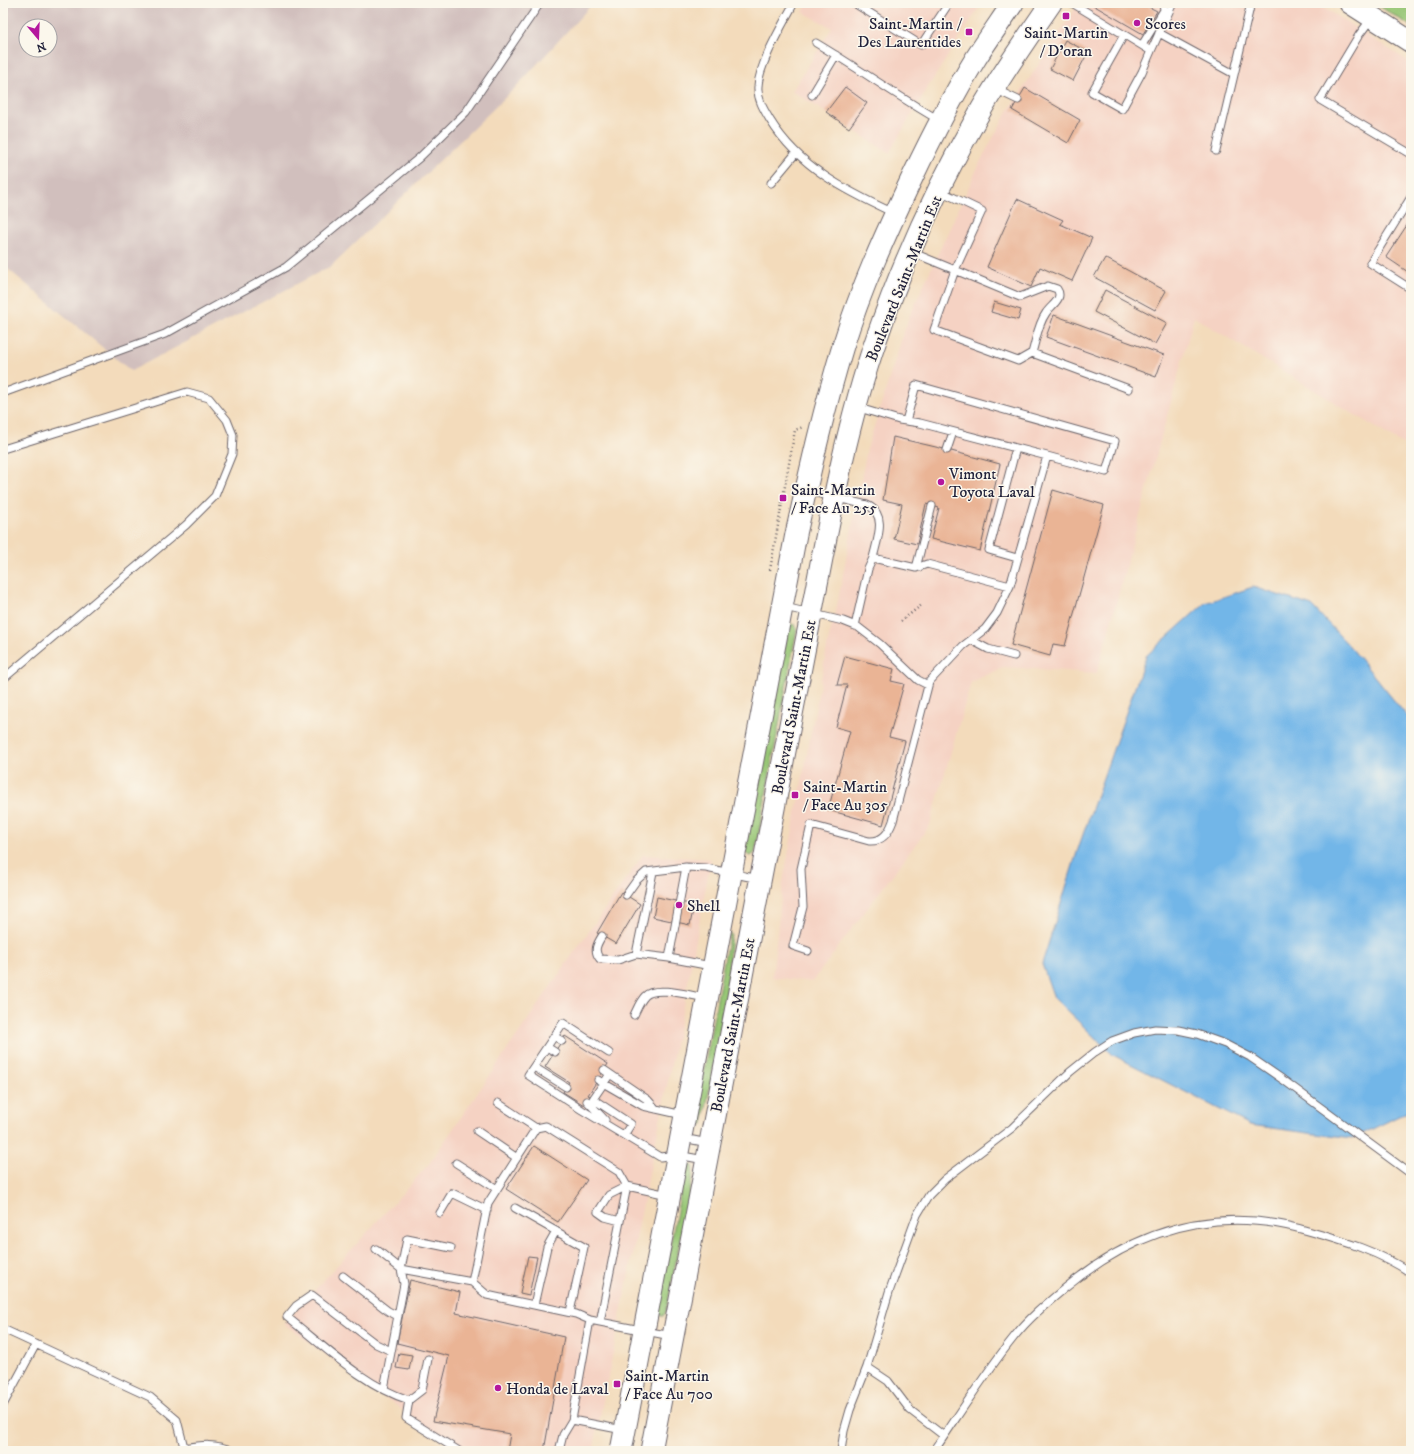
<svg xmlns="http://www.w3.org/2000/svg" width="1414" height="1454" font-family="'IM FELL DW Pica',serif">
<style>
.built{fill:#f5d2c3}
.industrial{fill:#d1bfbd;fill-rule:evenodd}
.green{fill:#97c675;stroke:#5c7458}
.water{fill:#72b6e8;stroke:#4a6c92}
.building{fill:#eab495}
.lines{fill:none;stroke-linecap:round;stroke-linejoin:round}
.lane-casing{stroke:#6b6368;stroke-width:9}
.secondary-casing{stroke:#6b6368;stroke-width:23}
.path{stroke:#6b6368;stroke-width:2.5;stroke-dasharray:1 3;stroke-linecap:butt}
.lane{stroke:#fff;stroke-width:7}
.secondary{stroke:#fff;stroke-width:21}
.poi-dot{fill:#b5179e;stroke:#fbf7ec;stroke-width:1.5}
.labels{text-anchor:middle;stroke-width:3;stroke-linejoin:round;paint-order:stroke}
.poi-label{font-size:16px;fill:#22223b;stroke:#fbf7ec;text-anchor:start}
.street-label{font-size:16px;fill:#22223b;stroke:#fbf7ec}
</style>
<rect width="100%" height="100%" fill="#fbf7ec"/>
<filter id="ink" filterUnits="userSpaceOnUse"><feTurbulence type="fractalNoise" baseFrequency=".025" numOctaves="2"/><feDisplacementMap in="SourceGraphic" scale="8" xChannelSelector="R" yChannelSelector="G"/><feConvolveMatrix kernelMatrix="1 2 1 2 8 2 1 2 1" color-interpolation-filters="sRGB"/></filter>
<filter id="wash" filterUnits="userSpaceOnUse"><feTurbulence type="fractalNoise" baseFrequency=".012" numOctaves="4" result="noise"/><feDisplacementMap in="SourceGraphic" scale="16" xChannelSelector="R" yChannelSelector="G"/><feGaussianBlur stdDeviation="0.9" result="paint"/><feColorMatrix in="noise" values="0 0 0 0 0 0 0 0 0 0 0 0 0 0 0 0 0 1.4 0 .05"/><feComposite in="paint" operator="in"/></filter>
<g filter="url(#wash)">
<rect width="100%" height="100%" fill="#f3dbbb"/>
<path class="built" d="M808 3H982L928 87 889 153 792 91 832 28 803 12Z
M1079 3H1316L1411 63V449L1194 317 1097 673 1004 667 971 682 930 825 812 982 772 977 783 882 829 637 836 611 867 449 908 319 982 158 1008 111Z
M643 855 711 859 691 967 593 1451H459L284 1324 429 1164 568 961Z"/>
<path class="industrial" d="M3 3H593L518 85 331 266 131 371 3 265ZM26 26H50V50H26Z"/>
<path class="green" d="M1374 3H1411V26Z
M791 624 795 625 797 629 755 853 751 856H749L745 852 789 625Z
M729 934H731L726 999 703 1124C700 1127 697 1127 694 1124Z
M686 1165H692L693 1174 666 1312 663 1316H661L657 1313Z"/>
<path class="water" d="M1253 587 1312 606 1352 649 1406 715 1411 718V1110L1352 1139 1250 1125 1113 1055 1054 998 1042 964 1079 846 1146 656 1205 603Z"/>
<g id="blocks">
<path class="building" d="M1094 3H1152L1149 7 1157 11 1143 34 1093 5Z
M1065 40 1088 52 1073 81 1050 69Z
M845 87 867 103 849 128 826 112Z
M1025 88 1080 120 1068 143 1012 110Z
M1017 199 1063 220 1060 224 1092 238 1072 281 1040 267 1031 287 987 267Z
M1411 219V274L1386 257Z
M1105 258 1166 291 1155 310 1094 277Z
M1105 290 1167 323 1155 344 1094 312Z
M994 302 1021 310 1018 320 991 312Z
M1054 315 1164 355 1156 377 1046 337Z
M893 437 940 448 1000 464 980 551 931 539 939 508 926 504 917 544 894 539 902 504 883 500Z
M1053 490 1104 505 1065 646 1053 644 1050 656 1011 645Z
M845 656 894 669 891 681 904 684 889 737 905 741 883 825 828 810 850 731 836 727 847 685H837Z
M621 892 640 904 616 944 597 933Z
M657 897 694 905 690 925 653 917Z
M565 1036 608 1064 588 1095 590 1096 584 1105 563 1092 569 1082 545 1067Z
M534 1146 587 1180 558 1222 506 1189Z
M528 1256 537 1257 529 1295 520 1293Z
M410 1280 460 1292 456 1313 564 1337 544 1451H507L510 1434 433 1421 449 1356 397 1343Z
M399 1353 412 1355 409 1370 396 1368Z"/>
</g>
</g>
<g filter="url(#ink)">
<use href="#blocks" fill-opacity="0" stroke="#6b6368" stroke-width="1"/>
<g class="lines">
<g class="lane-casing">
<path id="lane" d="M794 3C783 24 759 64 758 86 757 99 764 110 770 120 799 167 846 191 894 213
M854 3 921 45 949 3
M1072 3 1151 51 1173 3
M1371 19 1359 35 1320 100 1411 154
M1159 33 1234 74
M1124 35 1092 92 1122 109 1142 72 1151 51
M816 43C858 68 897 96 939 120
M1142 45 1164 10 1163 3
M995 89 1018 100
M812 95 836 55
M1216 151 1251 3
M771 183 796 153
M1411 197 1370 263 1411 289
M911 252 955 270 982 211 940 191
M1032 353C1036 340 1038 324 1046 313 1051 305 1064 299 1057 289L1048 286 1020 297 955 270 934 330 1018 361 1032 353 1129 389
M3 393 165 334 286 267 419 158 466 112 540 3
M906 421 916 385 1115 441 1106 472 1047 456
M1016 448 989 550 1017 558
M3 449 187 392 209 398 227 420 233 435 232 454 215 496 186 525 3 679
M947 450 953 432
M808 491 867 505C888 514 877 540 873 558L916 568 927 564 1010 586
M916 568 932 506
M785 607 843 621 858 627 880 644 918 680 928 685
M855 626 868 569 873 558
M971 640 988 649 1014 656
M626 895 636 881 646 872 686 867
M602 936C597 944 593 951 600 959L618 960 636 954 669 958
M808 951 793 946 803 907 801 869 811 825 869 841C883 842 889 832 893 821L929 682 963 646 985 629 997 613 1010 586 1047 456 920 423 899 420 856 407
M636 954 653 872
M711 966 669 958 686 867 706 868 759 879
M634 1015C637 1009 640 1001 645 996 655 985 692 996 706 998
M554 1036 562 1041
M547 1047 555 1052
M609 1053 563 1023 528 1075 582 1110 660 1157 677 1155 705 1160
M534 1067 566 1087
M604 1070 648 1100 656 1109
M610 1074 593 1099 631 1124 624 1135
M598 1080 643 1106 683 1115
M587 1101 605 1120
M498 1103 536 1128
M477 1131 517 1158
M683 1138 708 1143
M456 1163 497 1189
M515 1208 584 1247 570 1312
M440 1213 452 1193 487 1210
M620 1221 605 1217 598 1212 609 1195 627 1186 619 1172 546 1126 536 1128 488 1203 472 1282 487 1295 576 1314 590 1320 671 1336
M376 1249 401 1269 472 1282
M343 1276 388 1311 398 1316
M534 1305 547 1247 556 1231
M600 1322 627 1186 668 1195
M3 1329 150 1397 177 1420 185 1451
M391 1351 376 1344 312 1295 296 1306 287 1317C324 1346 364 1386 409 1400L406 1418 459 1451
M867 1367 888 1381 910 1410 944 1436
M384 1389 404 1284 401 1269 407 1239 451 1248
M409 1400 422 1390 428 1359
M3 1405 36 1344
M572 1420 623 1430
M184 1448C201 1445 216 1443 232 1451
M559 1451 563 1435 572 1420 590 1320
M841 1451 844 1431 850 1410 867 1367 889 1292 917 1215 929 1195 945 1179 1012 1128 1070 1072 1095 1052 1112 1041 1134 1033 1155 1029 1178 1030 1197 1034 1225 1044 1250 1057 1282 1079 1411 1174
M934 1451C960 1413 985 1373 1014 1337 1028 1319 1046 1304 1064 1289 1136 1229 1216 1204 1308 1231 1344 1241 1380 1252 1411 1273"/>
</g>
<g class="secondary-casing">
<path id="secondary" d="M1350 3 1411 42
M621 1451 796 534C810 471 824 408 843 346 861 288 886 233 912 178 931 138 952 97 976 58 988 39 1001 21 1013 3
M651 1451 816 589C832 506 848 421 876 340 903 261 939 183 981 110 1002 73 1027 38 1051 3"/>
</g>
<path class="path" d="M770 570 795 430 803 427
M901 621 923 604"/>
<use href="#lane" class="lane"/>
<use href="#secondary" class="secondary"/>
</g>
</g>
<g class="poi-dot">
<rect x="1062" y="12" width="8" height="8" rx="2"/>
<circle cx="1137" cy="23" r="4"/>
<rect x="965" y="28" width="8" height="8" rx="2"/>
<circle cx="941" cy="482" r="4"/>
<rect x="779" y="494" width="8" height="8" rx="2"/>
<rect x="791" y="791" width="8" height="8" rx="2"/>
<circle cx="679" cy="905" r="4"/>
<rect x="613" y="1380" width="8" height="8" rx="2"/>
<circle cx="498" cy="1388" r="4"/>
</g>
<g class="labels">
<g class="poi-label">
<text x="961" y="29" text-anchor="end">Saint-Martin /<tspan x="961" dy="18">Des Laurentides</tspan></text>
<text x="1145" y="29">Scores</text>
<text x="1066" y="38" text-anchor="middle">Saint-Martin<tspan x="1066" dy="18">/ D'oran</tspan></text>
<text x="949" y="479">Vimont<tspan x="949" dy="18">Toyota Laval</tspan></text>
<text x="791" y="495">Saint-Martin<tspan x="791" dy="18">/ Face Au 255</tspan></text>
<text x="803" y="792">Saint-Martin<tspan x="803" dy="18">/ Face Au 305</tspan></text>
<text x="687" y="911">Shell</text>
<text x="625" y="1381">Saint-Martin<tspan x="625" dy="18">/ Face Au 700</tspan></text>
<text x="506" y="1394">Honda de Laval</text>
</g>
<g class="street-label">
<text transform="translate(903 278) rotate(-68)" y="6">Boulevard Saint-Martin Est</text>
<text transform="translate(793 707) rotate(-79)" y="6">Boulevard Saint-Martin Est</text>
<text transform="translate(732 1025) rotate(-79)" y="6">Boulevard Saint-Martin Est</text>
</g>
</g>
<rect width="1414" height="1454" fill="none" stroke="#fbf7ec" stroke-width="16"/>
<g transform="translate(38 38) rotate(161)"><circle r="19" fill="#fbf7ec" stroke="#a4a2a5"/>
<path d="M0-3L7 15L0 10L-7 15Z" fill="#b5179e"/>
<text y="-6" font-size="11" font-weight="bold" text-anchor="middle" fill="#22223b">N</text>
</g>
</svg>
